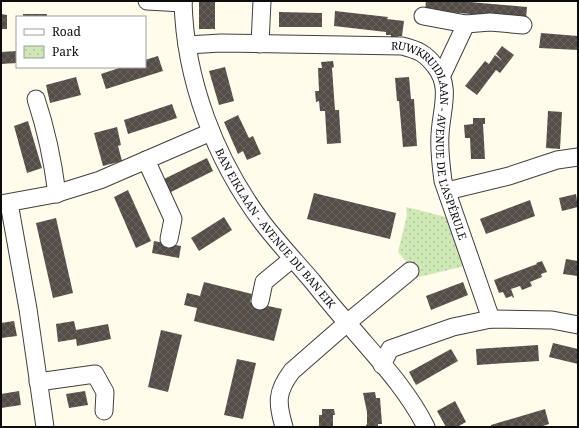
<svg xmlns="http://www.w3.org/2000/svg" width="579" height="428" font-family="'Noto Serif',serif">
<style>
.park{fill:url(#park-dots)}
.building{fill:url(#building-cross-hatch)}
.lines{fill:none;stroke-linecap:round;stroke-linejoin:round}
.minor-casing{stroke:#3f3f3f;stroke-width:19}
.minor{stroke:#fff;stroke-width:17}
.labels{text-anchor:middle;stroke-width:4;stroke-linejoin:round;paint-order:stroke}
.street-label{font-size:11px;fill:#0c0c0c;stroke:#fff}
</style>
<defs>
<pattern id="park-dots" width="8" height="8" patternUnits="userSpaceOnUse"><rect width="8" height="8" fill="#cee9b5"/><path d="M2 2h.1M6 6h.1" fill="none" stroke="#b0c79a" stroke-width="1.8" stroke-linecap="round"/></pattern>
<pattern id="building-cross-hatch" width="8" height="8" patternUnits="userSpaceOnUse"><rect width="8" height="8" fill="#554e48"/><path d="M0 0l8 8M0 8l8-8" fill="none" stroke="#68635e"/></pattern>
</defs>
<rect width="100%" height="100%" fill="#fffceb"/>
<path class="park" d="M406 207 446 217 465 266 419 277 398 252 407 215Z"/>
<path class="building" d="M199 1H215V29H199Z
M426 1H458L527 7 526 19 425 10Z
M335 11 388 17 387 19 404 21 402 36H398V38L391 37V35H386V32L334 26Z
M279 12 322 13V27H279Z
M1 14 7 15V29H1Z
M23 14H47V17H23Z
M541 33 578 36V50L539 48Z
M502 46 514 55 500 73 496 70 477 95 465 86 485 61 489 64 495 55 503 61 496 54Z
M17 51V63L1 64V52Z
M158 56 163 71 106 89 101 74 122 67H145V60Z
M333 61 334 67 332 68 335 110H339L341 143 327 144 325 111H320L319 101 316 102 315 91H319L318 68H322L321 62Z
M225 67 234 101 219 105 209 71Z
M76 77 81 95 50 103 46 85Z
M409 77 411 99H414L417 146 403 147 399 101H397L395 78Z
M172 104 177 118 128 134 124 120Z
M548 111 562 112 560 149 546 148Z
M238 115 249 138 253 136 261 154 247 160 243 151 238 154 224 122Z
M473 118H485V124H483L485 159H471L470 138H465L464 125 473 124Z
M28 121 42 168 27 173 14 126Z
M117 127 121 145 118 146 122 161 103 166 94 133Z
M207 158 213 171 169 193 162 180Z
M128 190 151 241 136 248 114 197Z
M314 193 396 213 390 239 307 219Z
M576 194 578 207 562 211 559 198Z
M530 200 535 216 486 234 480 219Z
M224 217 232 230 199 251 191 238Z
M56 218 73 293 53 298 36 223Z
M154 241 181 246 179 258 152 253Z
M566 259 578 261V276L563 274Z
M542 261 547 272 541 274 542 277 530 282 532 286 522 290 520 286 511 289 514 297 513 298 512 296 506 298 503 292 499 293 494 280 537 264 536 263Z
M204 282 252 294 250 302 282 309 274 341 194 321 197 308 184 305 187 293 200 296Z
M463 282 468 295 431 310 426 296Z
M14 321 17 336 1 338V323Z
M74 321 76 330 108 324 111 339 77 346 76 339 58 342 56 324Z
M161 330 182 335 168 392 148 387Z
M553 343 578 349V364L549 357Z
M538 345 539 361 477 365 476 349Z
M451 349 458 361 416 385 409 372Z
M237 359 256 363 243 419 224 415Z
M19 391 21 405 1 408V394Z
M85 391 88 405 69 408 66 394Z
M375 392 376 398H380L382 424H378V427H366V425L367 424V412L363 393Z
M455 401 466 422 457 427H446L437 411Z
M322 409H334L335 415H333V427H319V415H322Z
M545 409 549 424 540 427H491V425Z"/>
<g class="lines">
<g class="minor-casing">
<g id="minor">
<path d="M147 1 183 3"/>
<path id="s1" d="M183 1C185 80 215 159 262 222 278 243 296 262 313 282 325 297 337 312 350 326 377 358 407 389 426 427"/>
<path d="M423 16 466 24 490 22 523 25"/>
<path d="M260 44 262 1"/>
<path id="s2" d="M187 45 221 43 402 46C418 50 425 53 435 66 452 87 441 110 440 135 439 150 441 166 443 181L491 319"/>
<path d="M442 75 466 24"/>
<path d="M36 99C46 129 53 162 57 194"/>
<path d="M146 160 173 219 169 239"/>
<path d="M447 191 509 176 557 160 578 157"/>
<path d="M9 203 28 309 45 427"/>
<path d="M1 204 55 194 100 180 211 132"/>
<path d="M260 301 264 282 292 259"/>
<path d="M382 365 390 349 453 327 491 319 552 320 578 325"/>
<path d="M38 382 95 374 105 392 104 411"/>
<path d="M284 427C277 403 276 392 292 371L347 323 410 271"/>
</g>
</g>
<use href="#minor" class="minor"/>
</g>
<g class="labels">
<g class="street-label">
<text dy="4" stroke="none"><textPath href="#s2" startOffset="319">RUWKRUIDLAAN - AVENUE DE L'ASPÉRULE</textPath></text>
<text dy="4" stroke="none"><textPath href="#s1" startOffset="251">BAN EIKLAAN - AVENUE DU BAN EIK</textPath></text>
</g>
</g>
<rect width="579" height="428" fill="none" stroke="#0c0c0c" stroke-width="4"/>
<rect x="16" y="16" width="130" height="52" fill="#ffffff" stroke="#9e9e9e"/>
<rect x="24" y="29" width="20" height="6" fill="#ffffff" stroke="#9e9e9e"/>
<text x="52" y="36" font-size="12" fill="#0c0c0c">Road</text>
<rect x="24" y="46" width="20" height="12" fill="url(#park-dots)" stroke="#9e9e9e"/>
<text x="52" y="56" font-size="12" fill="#0c0c0c">Park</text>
</svg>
